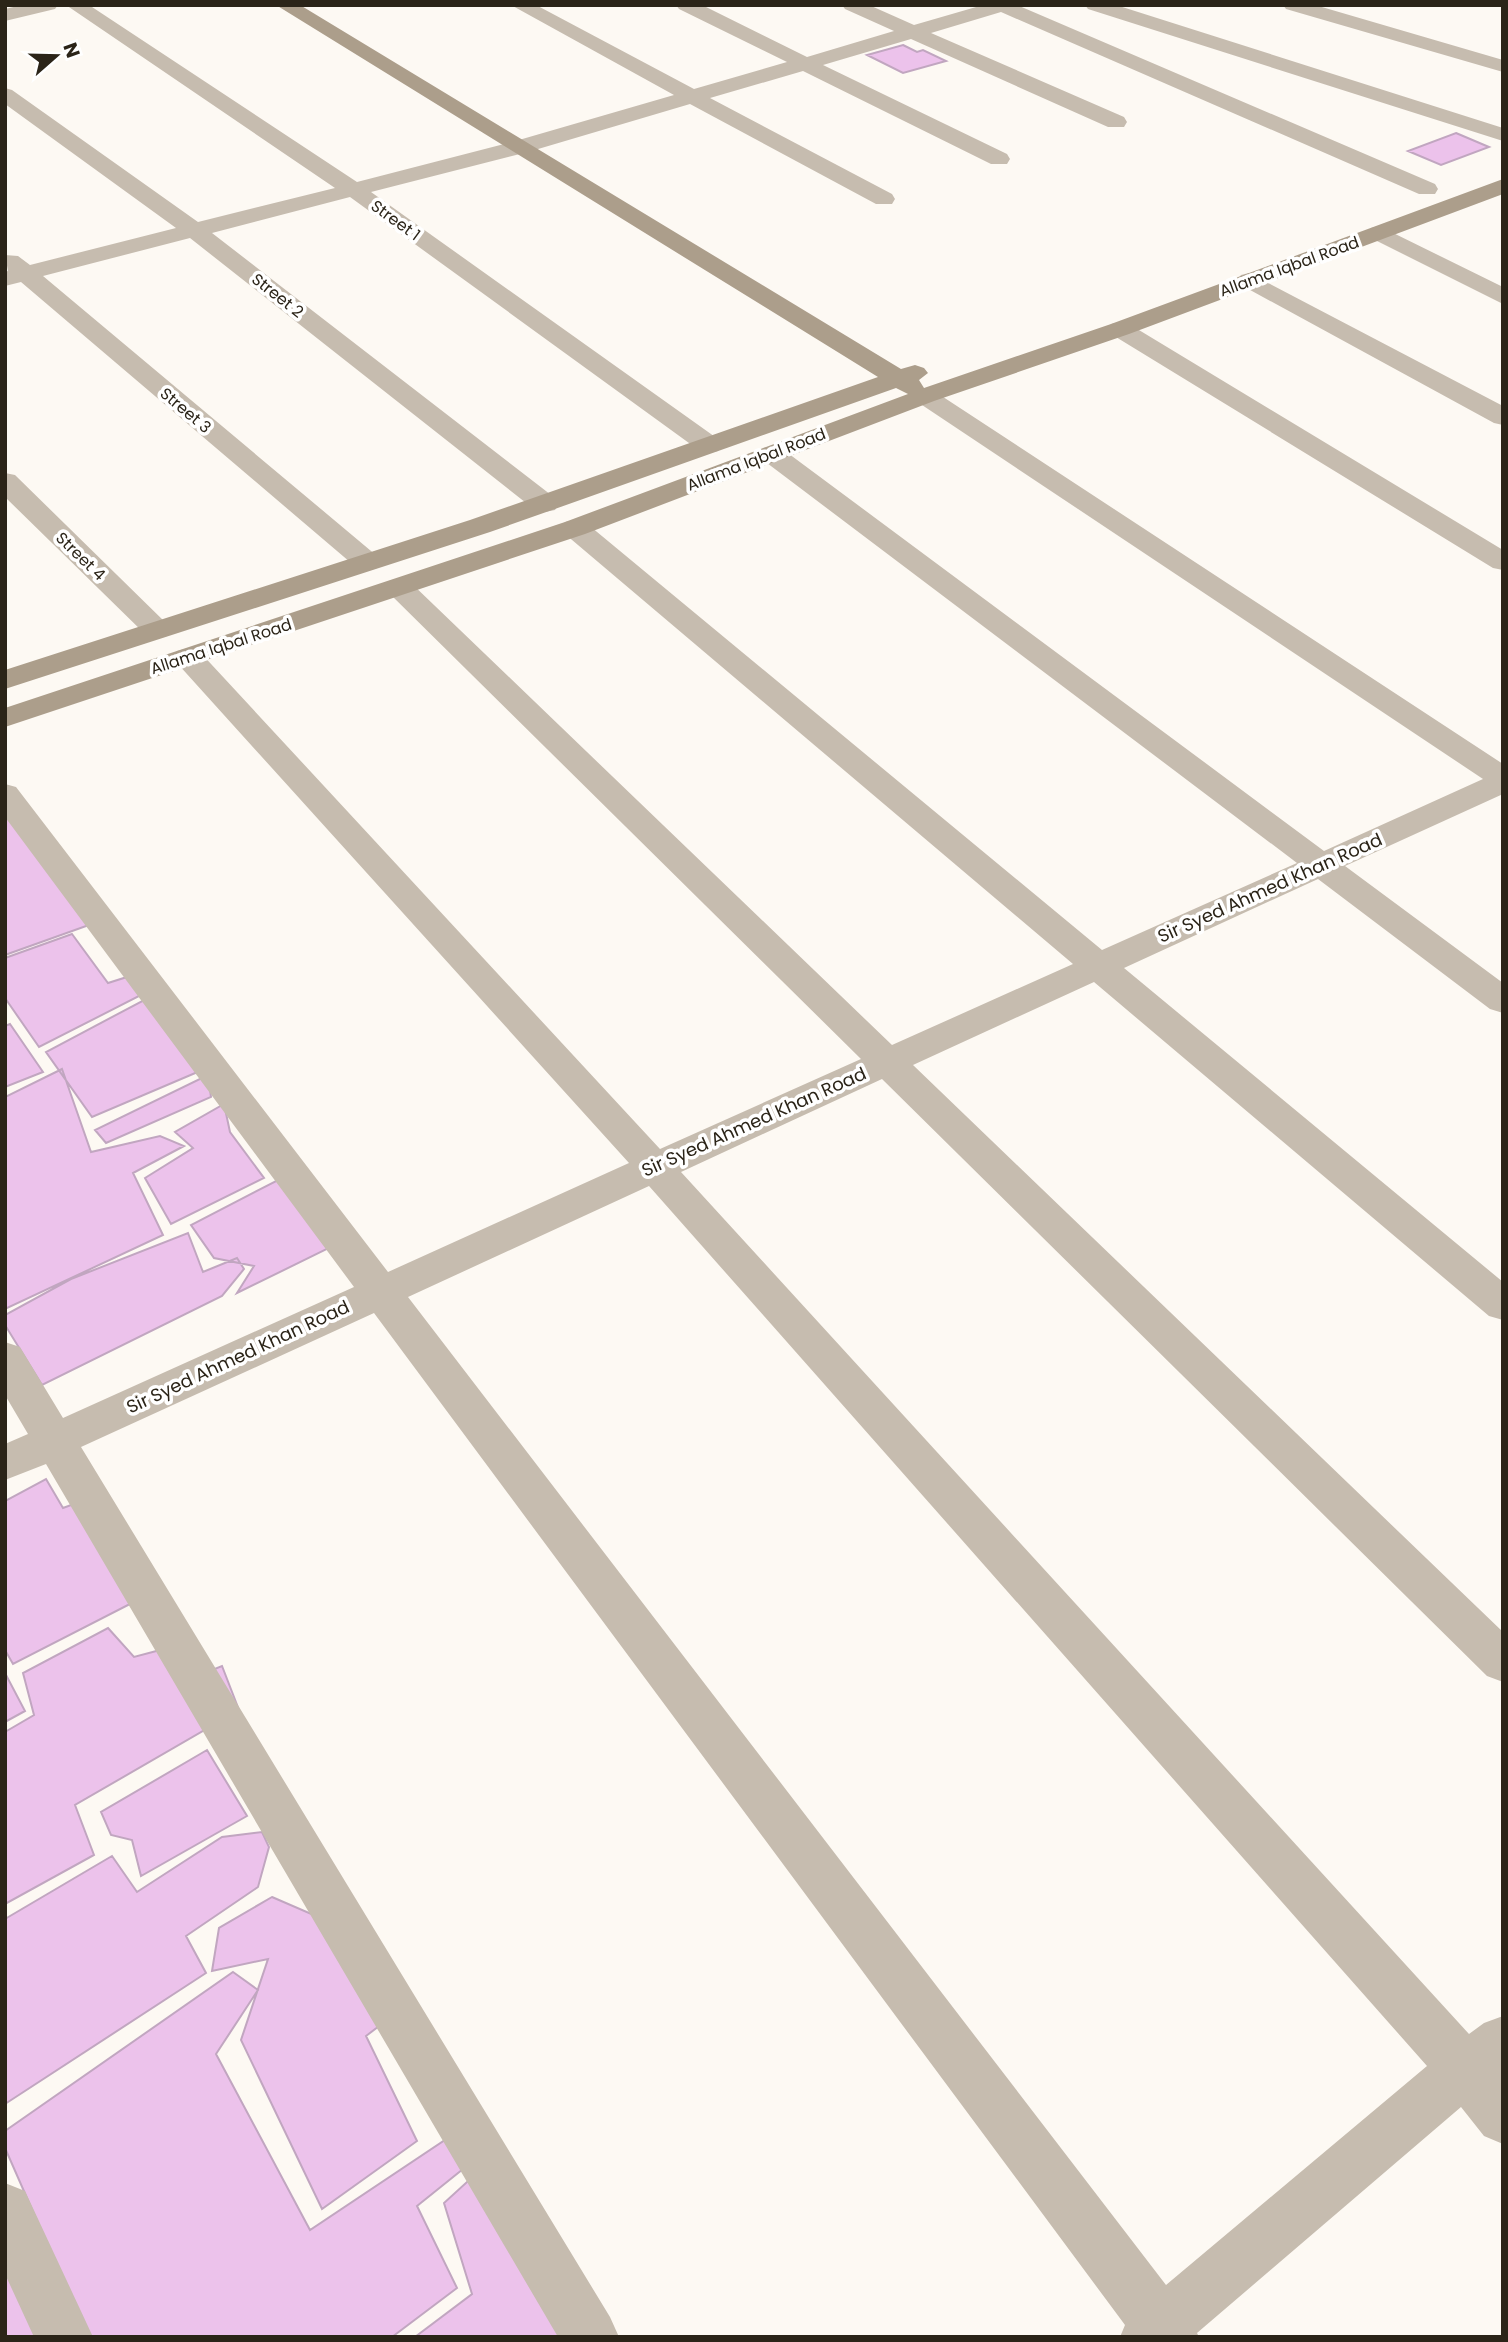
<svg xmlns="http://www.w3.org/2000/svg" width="1508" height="2342" font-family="Poppins,sans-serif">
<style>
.building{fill:#ecc2eb;stroke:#c1a6c0;stroke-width:2}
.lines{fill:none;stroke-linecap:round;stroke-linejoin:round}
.street{fill:#c6bcaf;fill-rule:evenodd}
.secondary{fill:#ac9e8b;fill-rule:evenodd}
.labels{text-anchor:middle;stroke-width:7;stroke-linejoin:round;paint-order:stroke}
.far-street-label{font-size:16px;fill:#2b2418;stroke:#fff}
.street-label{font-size:18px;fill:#2b2418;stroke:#fff}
</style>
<rect width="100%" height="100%" fill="#fdf9f3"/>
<path class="building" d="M903 45 917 52 923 50 946 61 903 73 867 55Z
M1456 133 1489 147 1441 165 1408 151Z
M5 810 89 925 5 955Z
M72 934 108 983 127 977 143 994 39 1047 5 998V958Z
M148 998 200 1071 92 1117 46 1052Z
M10 1024 43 1072 5 1087V1026Z
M62 1069 91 1152 160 1136 184 1146 133 1173 163 1235 5 1309V1097Z
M208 1075 211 1097 106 1143 95 1130Z
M224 1104 230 1132 264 1178 171 1224 145 1178 193 1148 175 1132Z
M284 1177 335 1245 237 1293 254 1266 214 1258 191 1225Z
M188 1233 203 1272 237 1258 244 1269 222 1296 42 1385 5 1325V1315L71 1279Z
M46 1479 63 1508 82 1501 130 1604 13 1664 5 1650V1501Z
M108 1628 134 1657 164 1649 182 1682 222 1666 239 1710 75 1805 94 1855 5 1904V1732L34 1715 23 1673Z
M5 1673 25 1711 5 1722Z
M207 1750 247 1816 141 1876 132 1840 111 1835 101 1812Z
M262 1832 269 1847 258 1887 186 1936 206 1973 5 2104V1919L112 1856 137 1892 222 1837Z
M272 1897 330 1922 387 2020 366 2036 417 2141 322 2209 241 2040 268 1959 212 1971 219 1928Z
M233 1972 258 1990 216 2054 310 2230 451 2136 468 2165 417 2206 457 2288 392 2337H88L5 2148V2131Z
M479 2171 567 2337H415L472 2294 444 2203Z
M5 2259 41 2337H5Z"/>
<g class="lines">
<path class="street" d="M22 5H58L55 9 5 21V9Z
M66 5H89L357 182 512 142 674 95 511 5H536L694 89 787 62 679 9 676 5H702L807 57 894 31 845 9 842 5H869L914 25 983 5H1017L1435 184 1438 189 1435 194H1419L1001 12 931 33 1124 117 1127 122 1124 127H1108L911 39 823 65 1007 154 1010 159 1007 164H991L803 71 710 98 892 194 895 199 892 204H876L690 104 528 152 371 192 718 439 722 445 718 451 709 453 700 451 350 197 212 233 555 498 559 504 555 510 545 512 535 510 190 238 43 276 377 556 381 562 377 568 367 571 357 568 21 282 5 286V272L8 271 5 255 18 256 30 265 176 228 5 104V88L12 90 198 222 335 188Z
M1085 5H1116L1503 128V141L1088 9Z
M1283 5H1315L1503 60V72L1286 9Z
M1379 226 1503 287V304L1371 238 1367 233 1371 228Z
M1249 273 1503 406V425L1494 423 1241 285 1237 280 1241 275Z
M1120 322 1129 324 1503 550V570L1493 568 1111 334 1108 329 1111 324Z
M925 388 934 391 1503 764V794L1345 866 1503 983V1013L1490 1009 1318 879 1124 968 1503 1282V1320L1489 1316 1094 982 913 1065 1503 1632V1682L1487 1676 882 1079 681 1172 1469 2034 1484 2023 1503 2016V2144L1484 2136 1461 2107 1197 2333 1199 2337H1120L1125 2325 374 1313 81 1447 610 2317 619 2337H558L46 1464 5 1480V1444L28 1434 5 1395V1342L20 1347 63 1418 354 1287 5 817V784L16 787 388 1272 629 1163 177 663 173 657 177 651 188 648 199 651 660 1149 861 1059 389 593 385 587 389 581 399 578 409 581 892 1045 1073 964 565 534 561 528 565 522 575 520 585 522 1102 950 1297 863 763 460 759 454 763 448 772 446 781 448 1324 851 1483 779 916 401 912 396 916 391ZM649 1186 1427 2066 1166 2285 408 1297Z
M5 473 15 475 167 624 172 630 167 636 157 639 147 636 5 497Z
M5 2183 25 2191 93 2337H34L5 2274Z"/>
<path class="secondary" d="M276 5H300L901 369 915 365 924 368 928 373 919 380 924 388 1111 324 1503 179V194L1129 334 934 401 585 534 5 727V708L565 522 908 394 896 388 490 532 5 689V670L470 520 878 377Z"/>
</g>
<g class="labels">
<g class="far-street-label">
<text transform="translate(396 220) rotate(36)" y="6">Street 1</text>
<text transform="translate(1289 266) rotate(-20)" y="6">Allama Iqbal Road</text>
<text transform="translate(278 295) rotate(38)" y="6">Street 2</text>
<text transform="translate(186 410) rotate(40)" y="6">Street 3</text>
<text transform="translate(756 459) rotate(-21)" y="6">Allama Iqbal Road</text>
<text transform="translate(81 556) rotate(44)" y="6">Street 4</text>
<text transform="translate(221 646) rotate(-18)" y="6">Allama Iqbal Road</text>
</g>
<g class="street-label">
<text transform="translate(1270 888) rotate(-24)" y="6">Sir Syed Ahmed Khan Road</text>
<text transform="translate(754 1122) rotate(-24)" y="6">Sir Syed Ahmed Khan Road</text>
<text transform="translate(238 1357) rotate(-25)" y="6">Sir Syed Ahmed Khan Road</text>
</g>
</g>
<rect width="1508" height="2342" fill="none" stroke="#2b2418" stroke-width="14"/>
<g transform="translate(56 56) rotate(70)" stroke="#ffffff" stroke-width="5" paint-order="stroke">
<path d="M0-5L12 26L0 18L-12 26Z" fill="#2b2418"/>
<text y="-10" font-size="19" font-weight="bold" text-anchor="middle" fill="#2b2418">N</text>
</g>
</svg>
